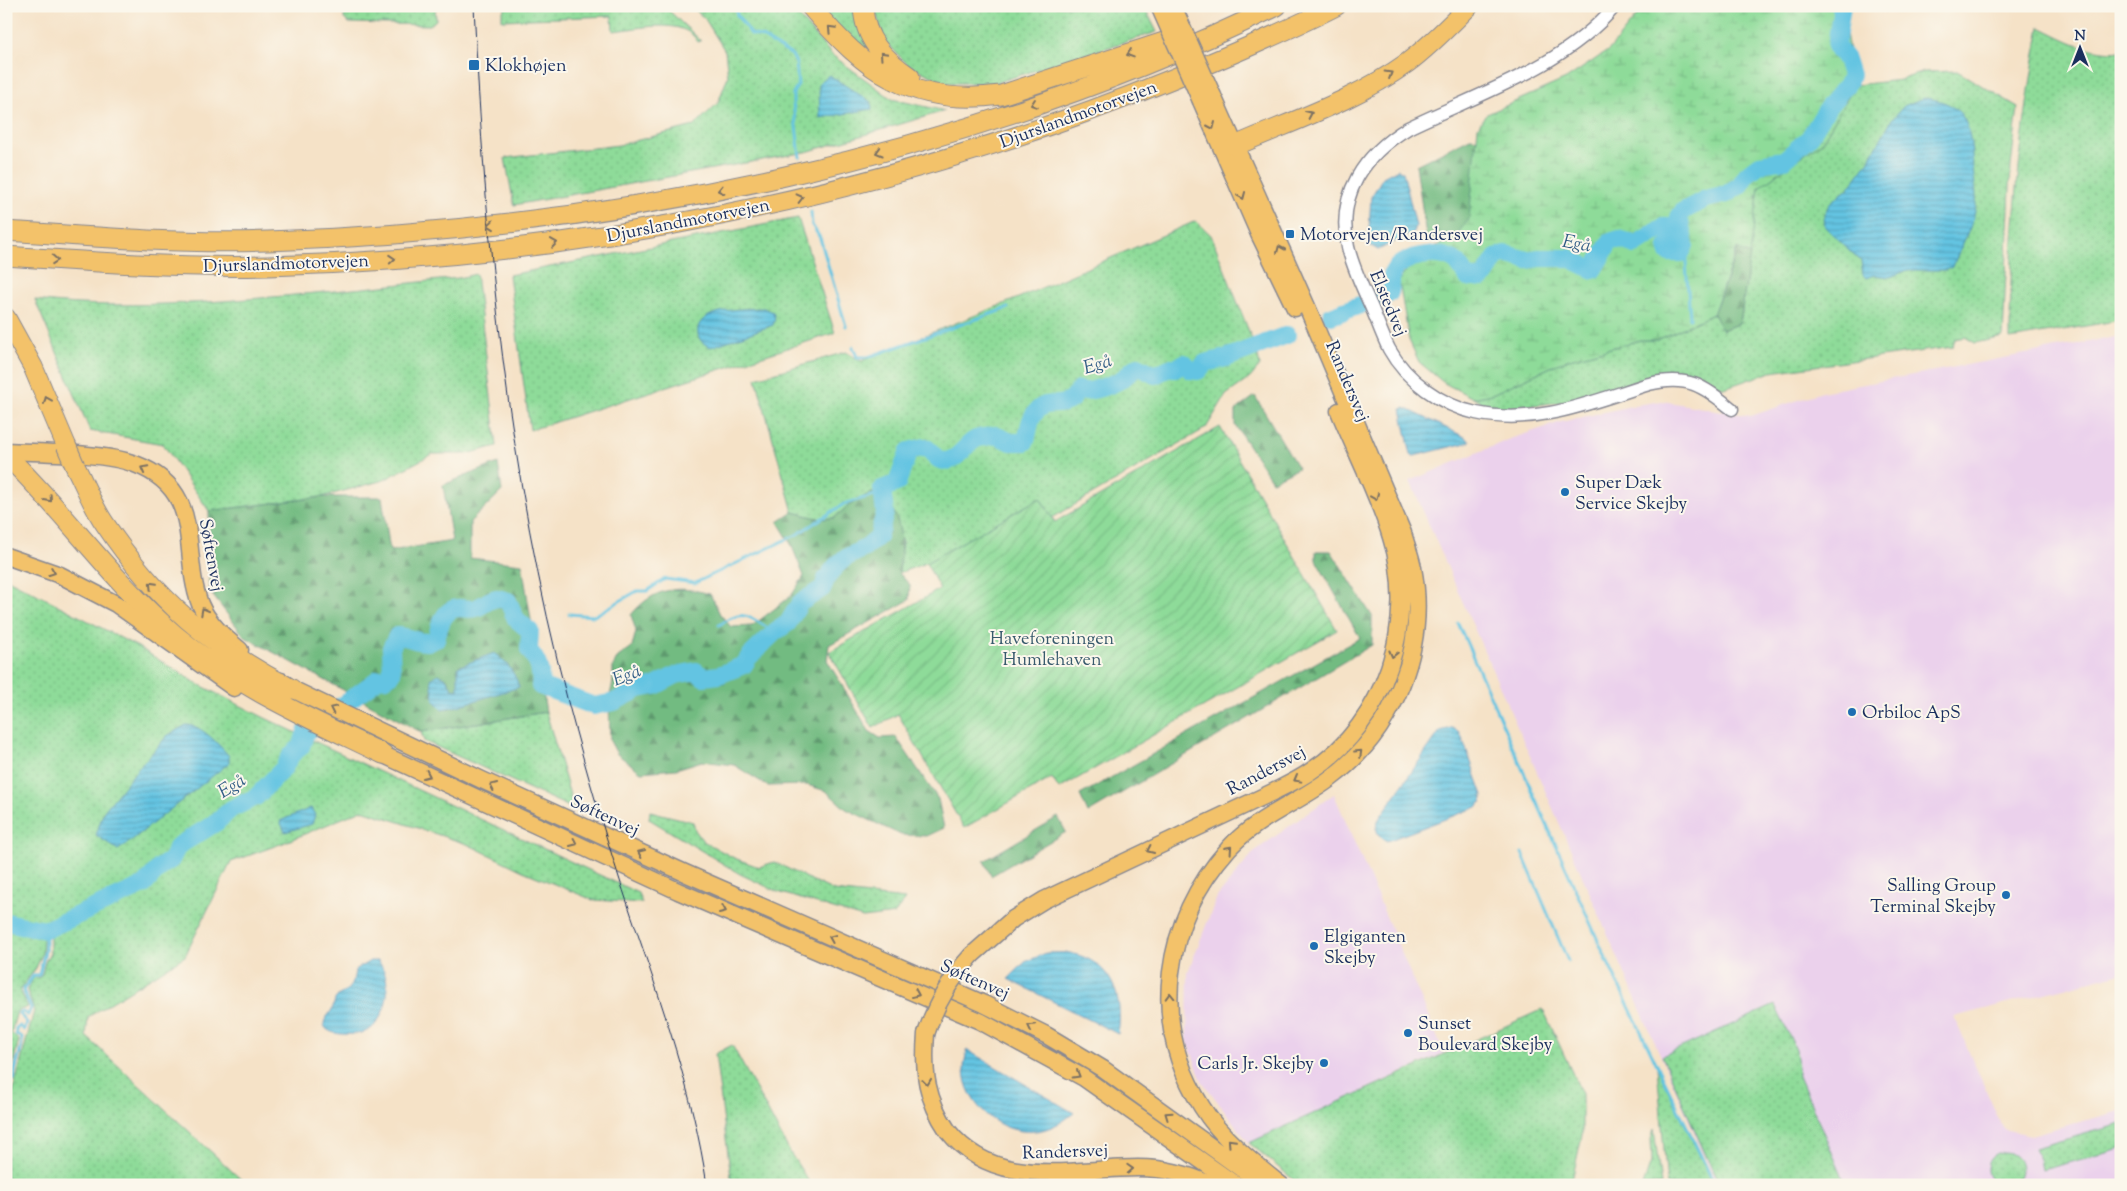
<svg xmlns="http://www.w3.org/2000/svg" width="2127" height="1191" font-family="'Sorts Mill Goudy',serif">
<style>
.built{fill:#ebd1ec}
.grass{fill:url(#grass-dots);stroke:#54857c}
.forest{fill:url(#forest-firs);stroke:#467570}
.wetland{fill:url(#wetland-marsh);stroke:#54857c}
.garden{fill:url(#garden-furrows);stroke:#54857c}
.water{fill:url(#water-rules);stroke:#407aa0}
.lines{fill:none;stroke-linecap:round;stroke-linejoin:round}
.stream{stroke:#64c4e2;stroke-width:3}
.river{stroke:#64c4e2;stroke-width:18}
.minor-casing{stroke:#888892;stroke-width:15}
.major-casing{stroke:#888892;stroke-width:19}
.highway-casing{stroke:#888892;stroke-width:21}
.minor{stroke:#fff;stroke-width:12}
.major{stroke:#f3c26a;stroke-width:16}
.highway{stroke:#f3c26a;stroke-width:19}
.tram{stroke:#1b2f5e;stroke-width:1}
.major-bridge-casing{stroke:#888892;stroke-width:19;stroke-linecap:butt}
.highway-bridge-casing{stroke:#888892;stroke-width:21;stroke-linecap:butt}
.major-bridge{stroke:#f3c26a;stroke-width:16}
.highway-bridge{stroke:#f3c26a;stroke-width:19}
.oneway{stroke:#7c7163}
.poi-dot{fill:#1f6fb2;stroke:#fbf7ec;stroke-width:2}
.labels{text-anchor:middle;stroke-width:4;stroke-linejoin:round;paint-order:stroke}
.poi-label{font-size:18px;fill:#1b2f5e;stroke:#fbf7ec;text-anchor:start}
.street-label{font-size:18px;fill:#1b2f5e;stroke:#fbf7ec}
.park-label{font-size:18px;fill:#385a6d;stroke:#fbf7ec}
.water-label{font-size:19px;font-style:italic;fill:#315c86;stroke:#fbf7ec}
</style>
<defs>
<pattern id="grass-dots" width="8" height="8" patternUnits="userSpaceOnUse" patternTransform="scale(1.25)"><rect width="8" height="8" fill="#8edb99"/><path d="M2 2h.1M6 6h.1" fill="none" stroke="#7abc86" stroke-width="1.8" stroke-linecap="round"/></pattern>
<pattern id="forest-firs" width="22" height="20" patternUnits="userSpaceOnUse" patternTransform="scale(1.25)"><rect width="22" height="20" fill="#72bb81"/><path d="M5 1l3.5 6h-7zM16 11l3.5 6h-7z" fill="#5d986d"/></pattern>
<pattern id="wetland-marsh" width="20" height="14" patternUnits="userSpaceOnUse" patternTransform="scale(1.25)"><rect width="20" height="14" fill="#8edb99"/><path d="M1 5h8M5 5V1M11 12h8M15 12V8" fill="none" stroke="#7abc86"/></pattern>
<pattern id="garden-furrows" width="10" height="10" patternUnits="userSpaceOnUse" patternTransform="scale(1.25)"><rect width="10" height="10" fill="#8edb99"/><path d="M-1 1l2-2M0 10L10 0M9 11l2-2" fill="none" stroke="#7abc86"/></pattern>
<pattern id="water-rules" width="6" height="5" patternUnits="userSpaceOnUse" patternTransform="scale(1.25)"><rect width="6" height="5" fill="#64c4e2"/><path d="M0 2.5h6" fill="none" stroke="#52a0ba"/></pattern>
</defs>
<rect width="100%" height="100%" fill="#fbf7ec"/>
<filter id="ink" filterUnits="userSpaceOnUse"><feTurbulence type="fractalNoise" baseFrequency=".02" numOctaves="2"/><feDisplacementMap in="SourceGraphic" scale="10" xChannelSelector="R" yChannelSelector="G"/><feConvolveMatrix kernelMatrix="1 2 1 2 8 2 1 2 1" color-interpolation-filters="sRGB"/></filter>
<filter id="wash" filterUnits="userSpaceOnUse"><feTurbulence type="fractalNoise" baseFrequency=".0096" numOctaves="4" result="noise"/><feDisplacementMap in="SourceGraphic" scale="20" xChannelSelector="R" yChannelSelector="G"/><feGaussianBlur stdDeviation="1.12" result="paint"/><feColorMatrix in="noise" values="0 0 0 0 0 0 0 0 0 0 0 0 0 0 0 0 0 1.4 0 .05"/><feComposite in="paint" operator="in"/></filter>
<g filter="url(#wash)">
<rect width="100%" height="100%" fill="#f5e2c7"/>
<path class="built" d="M2121 336V973L1954 1017 2002 1127 2007 1130 2031 1135 2121 1111V1185H1717L1410 481 1510 439 1561 422 1636 405 1662 401 1751 416 1822 392Z
M1334 794 1444 1053 1249 1143 1202 1081 1187 1040 1188 972 1217 897 1255 851Z"/>
<path class="grass" d="M345 6H435L436 20 430 25 349 23 344 19Z
M506 6H664L701 41 698 42C684 16 637 29 613 31L612 16 502 20V13Z
M691 6H790L832 55 892 99 945 111 806 152 514 205 505 158 619 145 694 126 718 103 728 76 725 51 705 19Z
M818 6H859L884 66 844 35Z
M876 6H1144L1157 32 995 83H946L908 65 884 40 876 13Z
M2040 27C2065 39 2092 55 2121 51V320L2010 339C2010 233 2020 131 2040 27Z
M1957 71 2018 107 2011 166 2003 337 1975 343 1965 337 1955 339 1953 347 1771 372 1724 388 1684 372 1633 382 1571 401 1497 409 1473 398 1492 394 1566 360 1640 340H1657L1713 314 1722 330 1740 323 1759 187 1822 142 1855 85 1900 80 1923 72Z
M798 218 835 333 530 430 509 275Z
M1196 221 1211 235 1257 352 1260 366 1250 378 1226 395 1206 428 1052 518 1040 498 926 563 899 573 902 541 848 506 834 518 821 519 793 512 756 378 846 352 861 361 1016 299Z
M476 274 497 446 467 454H432L384 480 322 497 209 511 163 444 90 431 35 300C87 307 139 305 191 303 280 298 370 287 459 278Z
M6 578 138 647 198 684 265 718 638 893 642 903 593 900 523 871 467 844 362 810 283 843 231 862 185 956 88 1017 86 1036 247 1185H6V1133L15 1084 34 1011 27 990 33 978 40 977C45 969 43 961 50 954V932L144 888 165 866 174 861 180 849 235 810 255 803 294 760 287 757 251 797 177 842 169 856 156 865 148 878 86 910 44 926 42 954 36 968 20 990 28 1007 17 1011 11 1033 19 1040 9 1079 6 1081Z
M546 712 574 809 424 741 421 732Z
M650 811 693 822 695 830 703 841 734 858 759 867 774 862 834 891 905 899 895 914 863 918 778 892 740 874 649 819Z
M1775 1005 1796 1050 1799 1076 1846 1185H1719L1662 1056Z
M1543 1009 1582 1094V1135L1571 1185H1300L1249 1143Z
M732 1045 791 1154 811 1185H736L731 1177 715 1054Z
M1657 1067 1714 1185H1667Z
M2121 1124V1149L2042 1170 2040 1159 2034 1148Z
M1654 1129 1661 1185H1643L1652 1159 1651 1139Z
M1987 1169a17 17 0 1 1 34 0a17 17 0 1 1-34 0Z"/>
<path class="forest" d="M1470 138 1485 139 1468 229 1449 245 1426 236 1416 165Z
M1738 249 1750 255 1740 323 1722 330 1713 314Z
M1255 396 1298 468 1272 481 1235 425V411Z
M498 463 502 491 470 522V558L522 564 546 712 421 732 245 637 210 592 209 511 322 497H382L390 551 452 541 443 485Z
M870 493 883 495C904 521 902 542 899 573L910 585 909 600 829 645 827 660 869 731 880 738 896 737 938 799 944 828 927 836 901 835 846 809 826 791 807 785 768 786 734 765 702 761 676 769 641 772 617 754 610 741 609 699 613 682V666L618 657 632 647 636 631 631 615C654 587 678 585 710 594L720 614 731 627 752 626 791 596 804 576 791 544 778 522 793 512 821 519 834 518 848 506Z
M1316 551H1331L1372 616V645L1088 813 1080 795 1360 638 1316 560Z
M1058 817 1066 832 991 876 984 861Z"/>
<path class="wetland" d="M1645 6H1843L1846 33 1855 85 1822 142 1759 187 1750 255 1737 249 1713 314 1657 340H1640L1566 360 1492 394 1473 398 1444 383 1419 362 1409 340 1399 281 1417 255 1454 238 1469 219 1478 127 1485 115 1566 79 1609 50Z"/>
<path class="garden" d="M1220 427 1337 630 1059 789 1052 778 964 828 898 714 873 728 829 652 940 589 926 563 1040 498 1055 522Z"/>
<path class="water" d="M829 75 871 102 872 109 820 118 819 83Z
M1923 98C1970 102 1970 129 1973 168 1974 182 1978 198 1975 211 1971 231 1959 248 1953 267L1946 270H1908L1890 277 1875 275 1866 278 1863 275 1861 261 1825 227 1824 214 1831 202 1848 189 1868 162 1892 119 1904 106Z
M1398 169 1403 172 1416 226 1414 232 1378 250 1368 244 1371 197 1383 177Z
M764 308 773 312 775 318 773 325 711 347C704 344 700 342 698 334 694 307 748 309 764 308Z
M1405 408 1467 438 1470 442 1414 456 1411 455 1401 409Z
M494 653C507 663 515 672 519 687L458 706 442 709 434 701 431 679 438 674 445 677 453 689 458 690V667Z
M186 725C202 725 219 745 229 756V763L128 843 118 850 96 835 104 811 137 770 167 736Z
M1452 728 1460 732 1483 795 1482 802 1477 807 1387 841 1379 836 1376 828 1379 819 1440 731Z
M311 808 315 815 312 824 285 832 280 821Z
M1046 953C1054 953 1063 952 1070 953 1112 961 1124 997 1118 1034L1008 979 1025 962Z
M370 961H378C393 979 389 1011 372 1028 364 1036 325 1038 324 1024 324 1019 329 1015 331 1011 334 1007 334 999 337 997 338 995 341 994 343 993 352 987 354 979 355 970Z
M967 1050 1074 1113C1062 1122 1050 1130 1035 1131 1000 1135 965 1105 964 1069 964 1063 966 1056 967 1050Z"/>
<g class="lines">
<path class="stream" d="M735 6 737 15 751 34 762 37 792 55 796 63 798 85 793 93V103L800 157
M811 212 812 225 820 238 846 326
M1685 249 1690 318
M853 347 857 357H868L1008 308
M569 614 594 616 637 591H647L665 579 695 583 796 535 844 504 882 493
M1458 623 1607 961 1715 1185
M719 625C747 607 749 618 775 632
M1522 853 1568 961
M6 1084 14 1079C14 1064 23 1052 22 1037L16 1034V1028L20 1026 24 1030 27 1023 19 1013 24 1012 28 1015 31 1008 23 990 34 975H39L45 951V930
M6 1092 8 1091 11 1099 6 1107"/>
<path class="river" d="M1331 316 1389 294C1393 287 1389 278 1393 272 1403 255 1438 250 1454 260 1460 264 1463 272 1468 278H1483L1496 258 1505 254 1527 260 1539 258H1569L1593 270 1610 242 1619 239 1635 245 1663 227H1668L1675 236 1667 247 1669 253H1681L1685 245 1679 217 1683 211 1706 199 1727 194 1740 185 1747 174 1760 164 1784 160 1809 138 1828 107 1848 83 1851 75 1846 59 1836 46 1842 6
M6 922 45 930 144 885 160 867 171 860 178 846 217 822 231 809 256 797 283 769 292 754 301 747 306 732 378 679 386 678 392 674 391 648 397 636C411 636 423 647 436 639 439 627 444 607 460 608 466 608 470 610 476 608 484 605 489 599 497 598L508 601 516 619 530 631 529 650C538 661 542 671 540 686L594 706 614 702 639 689 655 686 676 675 696 671 703 677 719 675 744 665 749 657 775 632 788 623 800 603 823 588 826 579 836 566 845 558 865 548 878 537 885 513 882 489 897 483 909 451 925 447C931 450 934 457 940 460 955 466 965 444 976 439 981 437 989 437 995 435L1011 442H1025C1029 434 1028 424 1033 416 1044 399 1051 407 1064 403 1071 402 1075 395 1079 390 1088 394 1114 384 1122 379 1128 375 1131 369 1138 366L1155 375 1169 368 1175 369 1184 363 1191 370 1198 371 1205 363 1226 358 1287 335"/>
</g>
</g>
<g filter="url(#ink)">
<g class="lines">
<g class="minor-casing">
<path id="minor" d="M1615 6C1564 67 1478 94 1408 128 1365 154 1336 194 1348 247 1353 269 1364 290 1373 311 1378 323 1383 337 1389 349 1406 380 1442 406 1476 413 1537 426 1591 402 1649 384 1687 375 1703 385 1732 409"/>
</g>
<g class="major-casing">
<path id="major" d="M1213 96 1308 309 1403 533C1406 545 1411 556 1413 568 1428 646 1395 730 1331 778 1298 803 1257 817 1229 848 1164 921 1148 1022 1202 1107 1222 1139 1252 1162 1281 1185
M1201 101 1259 234 1295 308
M6 451C42 453 103 452 135 464 206 491 180 551 200 604 208 623 224 637 240 650
M6 556 60 575 116 604 234 688
M281 681 292 689 482 780 685 873 984 1004 1046 1035 1103 1069 1264 1185
M371 749 678 891 980 1021 1084 1078 1236 1185
M972 955 1013 919 1044 900 1275 791C1287 785 1300 779 1311 771 1386 723 1418 621 1391 537 1378 494 1356 453 1339 411
M926 1034C923 1072 926 1099 948 1131 996 1191 1071 1168 1138 1168 1164 1168 1188 1174 1211 1185"/>
</g>
<g class="highway-casing">
<path id="highway" d="M810 6C866 72 912 107 1001 95L1173 39
M863 6C864 39 884 59 910 77
M1235 146C1292 121 1356 100 1407 63 1430 46 1449 26 1469 6
M6 231C93 237 181 244 268 241 610 230 969 157 1277 6
M6 256C93 262 180 268 268 266 578 258 885 196 1172 79 1228 56 1283 33 1336 6
M6 318 33 367 66 445
M6 455C65 512 113 582 175 635 237 687 311 719 383 754
M75 466C85 485 93 507 105 524 154 598 213 649 292 689"/>
</g>
<use href="#minor" class="minor"/>
<use href="#major" class="major"/>
<use href="#highway" class="highway"/>
<path class="tram" d="M474 6C485 241 508 474 568 702 587 774 608 846 632 917 662 1005 693 1092 707 1185"/>
<g class="major-bridge-casing">
<path id="major-bridge" d="M1159 6 1201 101
M1173 6 1213 96
M926 1034C936 1003 950 979 972 955"/>
</g>
<g class="highway-bridge-casing">
<path id="highway-bridge" d="M66 445 75 466"/>
</g>
<use href="#major-bridge" class="major-bridge"/>
<use href="#highway-bridge" class="highway-bridge"/>
</g>
<defs><path id="oneway-chevron" d="M-2-3.5L2.5 0L-2 3.5" fill="none" stroke-width="1.6" stroke-linecap="round" stroke-linejoin="round" transform="scale(1.25)"/></defs>
<g class="oneway">
<use href="#oneway-chevron" transform="translate(831 29) rotate(-134)"/>
<use href="#oneway-chevron" transform="translate(1130 54) rotate(161)"/>
<use href="#oneway-chevron" transform="translate(883 55) rotate(-133)"/>
<use href="#oneway-chevron" transform="translate(1389 74) rotate(-31)"/>
<use href="#oneway-chevron" transform="translate(1034 104) rotate(161)"/>
<use href="#oneway-chevron" transform="translate(1309 114) rotate(-24)"/>
<use href="#oneway-chevron" transform="translate(1212 126) rotate(66)"/>
<use href="#oneway-chevron" transform="translate(879 152) rotate(164)"/>
<use href="#oneway-chevron" transform="translate(721 190) rotate(168)"/>
<use href="#oneway-chevron" transform="translate(1242 196) rotate(67)"/>
<use href="#oneway-chevron" transform="translate(800 198) rotate(-14)"/>
<use href="#oneway-chevron" transform="translate(491 225) rotate(174)"/>
<use href="#oneway-chevron" transform="translate(554 243) rotate(-8)"/>
<use href="#oneway-chevron" transform="translate(1280 249) rotate(-114)"/>
<use href="#oneway-chevron" transform="translate(392 259) rotate(-4)"/>
<use href="#oneway-chevron" transform="translate(55 260) rotate(4)"/>
<use href="#oneway-chevron" transform="translate(47 400) rotate(-113)"/>
<use href="#oneway-chevron" transform="translate(144 469) rotate(-152)"/>
<use href="#oneway-chevron" transform="translate(1375 497) rotate(67)"/>
<use href="#oneway-chevron" transform="translate(49 499) rotate(48)"/>
<use href="#oneway-chevron" transform="translate(52 572) rotate(21)"/>
<use href="#oneway-chevron" transform="translate(152 585) rotate(-134)"/>
<use href="#oneway-chevron" transform="translate(204 611) rotate(-118)"/>
<use href="#oneway-chevron" transform="translate(1393 654) rotate(104)"/>
<use href="#oneway-chevron" transform="translate(333 709) rotate(-154)"/>
<use href="#oneway-chevron" transform="translate(1359 753) rotate(-44)"/>
<use href="#oneway-chevron" transform="translate(427 775) rotate(25)"/>
<use href="#oneway-chevron" transform="translate(1297 779) rotate(151)"/>
<use href="#oneway-chevron" transform="translate(493 786) rotate(-155)"/>
<use href="#oneway-chevron" transform="translate(574 843) rotate(25)"/>
<use href="#oneway-chevron" transform="translate(1229 849) rotate(-48)"/>
<use href="#oneway-chevron" transform="translate(1150 850) rotate(155)"/>
<use href="#oneway-chevron" transform="translate(641 853) rotate(-155)"/>
<use href="#oneway-chevron" transform="translate(723 910) rotate(23)"/>
<use href="#oneway-chevron" transform="translate(832 938) rotate(-157)"/>
<use href="#oneway-chevron" transform="translate(916 994) rotate(23)"/>
<use href="#oneway-chevron" transform="translate(1170 996) rotate(-91)"/>
<use href="#oneway-chevron" transform="translate(1031 1027) rotate(-153)"/>
<use href="#oneway-chevron" transform="translate(1077 1075) rotate(30)"/>
<use href="#oneway-chevron" transform="translate(927 1082) rotate(82)"/>
<use href="#oneway-chevron" transform="translate(1168 1115) rotate(-145)"/>
<use href="#oneway-chevron" transform="translate(1231 1142) rotate(-133)"/>
<use href="#oneway-chevron" transform="translate(1130 1169) rotate(-3)"/>
</g>
</g>
<g class="poi-dot">
<rect x="468" y="59" width="12" height="12" rx="2.5"/>
<rect x="1285" y="229" width="10" height="10" rx="2.5"/>
<circle cx="1565" cy="492" r="5"/>
<circle cx="1852" cy="712" r="5"/>
<circle cx="2006" cy="895" r="5"/>
<circle cx="1314" cy="946" r="5"/>
<circle cx="1408" cy="1033" r="5"/>
<circle cx="1324" cy="1063" r="5"/>
</g>
<g class="labels">
<g class="poi-label">
<text x="485" y="71">Klokhøjen</text>
<text x="1300" y="240">Motorvejen/Randersvej</text>
<text x="1575" y="488">Super Dæk<tspan x="1575" dy="21">Service Skejby</tspan></text>
<text x="1862" y="718">Orbiloc ApS</text>
<text x="1996" y="891" text-anchor="end">Salling Group<tspan x="1996" dy="21">Terminal Skejby</tspan></text>
<text x="1324" y="942">Elgiganten<tspan x="1324" dy="21">Skejby</tspan></text>
<text x="1418" y="1029">Sunset<tspan x="1418" dy="21">Boulevard Skejby</tspan></text>
<text x="1314" y="1069" text-anchor="end">Carls Jr. Skejby</text>
</g>
<g class="street-label">
<text transform="translate(1078 114) rotate(-20)" y="6">Djurslandmotorvejen</text>
<text transform="translate(688 220) rotate(-11)" y="6">Djurslandmotorvejen</text>
<text transform="translate(286 263) rotate(-2)" y="6">Djurslandmotorvejen</text>
<text transform="translate(1389 303) rotate(67)" y="6">Elstedvej</text>
<text transform="translate(1348 381) rotate(67)" y="6">Randersvej</text>
<text transform="translate(212 555) rotate(80)" y="6">Søftenvej</text>
<text transform="translate(1266 770) rotate(-28)" y="6">Randersvej</text>
<text transform="translate(605 815) rotate(25)" y="6">Søftenvej</text>
<text transform="translate(975 979) rotate(24)" y="6">Søftenvej</text>
<text transform="translate(1065 1151) rotate(-2)" y="6">Randersvej</text>
</g>
<g class="park-label">
<text x="1052" y="644">Haveforeningen<tspan x="1052" dy="21">Humlehaven</tspan></text>
</g>
<g class="water-label">
<text transform="translate(1577 242) rotate(10)" y="7">Egå</text>
<text transform="translate(1097 363) rotate(-17)" y="7">Egå</text>
<text transform="translate(626 674) rotate(-22)" y="7">Egå</text>
<text transform="translate(231 785) rotate(-32)" y="7">Egå</text>
</g>
</g>
<rect width="2127" height="1191" fill="none" stroke="#fbf7ec" stroke-width="25"/>
<g transform="translate(2080 48)" stroke="#fbf7ec" stroke-width="4" paint-order="stroke">
<path d="M0-4L9 19L0 12L-9 19Z" fill="#1b2f5e"/>
<text y="-8" font-size="14" font-weight="bold" text-anchor="middle" fill="#1b2f5e">N</text>
</g>
</svg>
